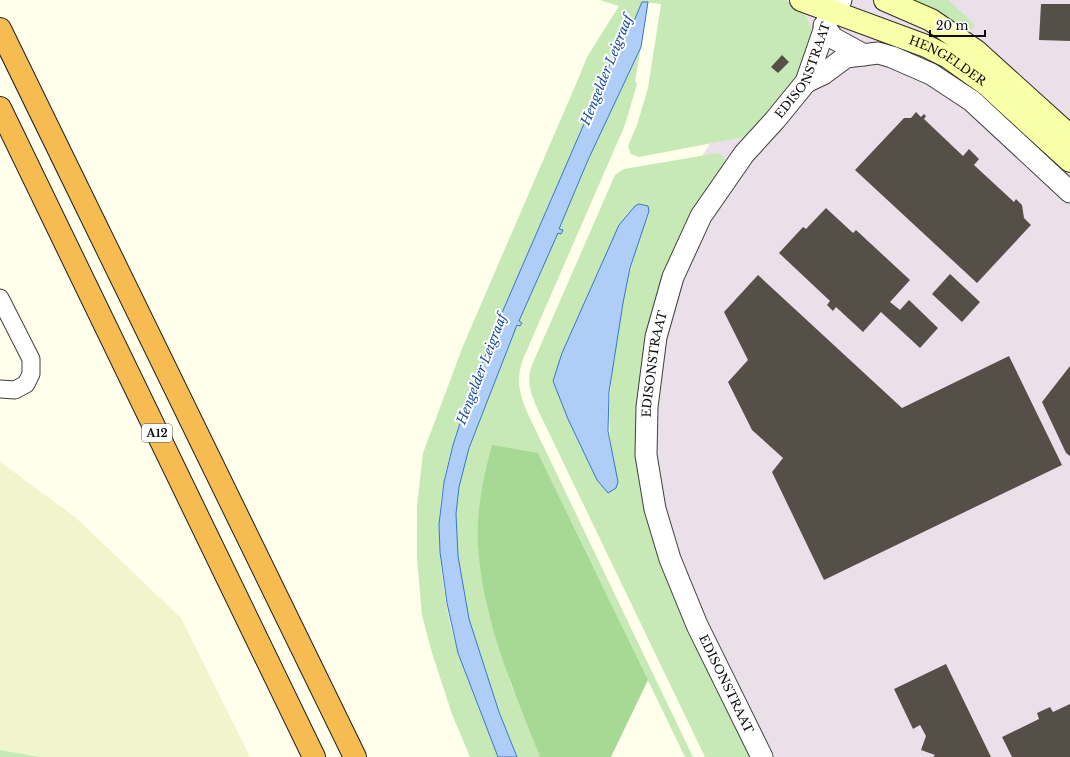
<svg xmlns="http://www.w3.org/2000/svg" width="1070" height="757" font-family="'Libre Baskerville',serif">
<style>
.industrial{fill:#ebe0ea}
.farmland{fill:#f0f5cb}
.green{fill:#c6e9b5;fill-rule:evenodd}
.forest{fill:#a6da94}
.water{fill:#afcef7;stroke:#3675ce}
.building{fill:#554f48}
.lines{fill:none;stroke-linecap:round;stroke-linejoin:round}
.minor-casing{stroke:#3f3f3f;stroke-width:19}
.tertiary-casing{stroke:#3f3f3f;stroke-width:23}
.secondary-casing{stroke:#2e2e2e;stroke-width:24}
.motorway-casing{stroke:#1d1d1d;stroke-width:24}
.minor{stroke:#fff;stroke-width:17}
.tertiary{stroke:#fff;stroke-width:21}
.secondary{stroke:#f8ffa6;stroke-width:22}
.motorway{stroke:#f6bc52;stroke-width:22}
.labels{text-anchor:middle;stroke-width:4;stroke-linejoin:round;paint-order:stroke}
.shield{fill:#fff;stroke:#555;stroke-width:1}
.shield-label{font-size:11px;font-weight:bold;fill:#0c0c0c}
.street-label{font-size:12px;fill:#0c0c0c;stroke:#fff}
.water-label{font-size:13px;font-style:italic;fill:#15489e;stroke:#fff}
</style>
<rect width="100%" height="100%" fill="#ffffeb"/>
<path class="industrial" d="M771 0H1070V757H736L606 477 659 225 759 65Z"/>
<path class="farmland" d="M0 462 75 517 181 618 250 757H41L0 750Z"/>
<path class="green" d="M600 0H785L801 10 807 18 811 28 812 39 794 83 749 136 639 157 631 154 628 146 637 125 648 88 661 4 642 2C640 8 637 14 634 20 630 29 623 36 619 44 579 137 538 229 499 323 473 387 442 453 439 523 438 560 447 621 459 655 471 689 485 723 498 757H470L452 714 432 653 422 615 417 558V506L423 453 463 346 579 77 587 57 619 6Z
M906 0H948L975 25 967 34Z
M641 47 635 81 637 84 625 125 523 359C516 379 519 393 527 412L693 757H685L538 453 488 610 511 685 540 757H517L499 712 469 619 458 556 456 514 459 487 469 448 517 325 520 326 522 323 519 321 558 232 561 234 562 231 559 229 588 160Z
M718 153 724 157 725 165 695 210 640 451 754 757H705L538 410C531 395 526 381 532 365L615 175 624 169ZM649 212C632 254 623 298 616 344 610 387 605 424 615 467L597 480 568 419 553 381 619 225Z
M0 750 41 757H0Z"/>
<path class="forest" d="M492 445 538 453 648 680 611 757H540C513 690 483 620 478 547 476 512 483 478 492 445Z"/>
<path class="water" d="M642 2H648L641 47 588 160 559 229 563 230 561 234 558 233 519 321 522 323 520 326 517 325 469 448 459 487 456 514 458 556 469 619 499 712 517 757H498L458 653 447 603 440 552 439 524 444 482 453 445 462 417 498 322 620 41 634 21Z
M639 204 648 206 649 211 630 268 623 303 609 392 608 431 618 482 616 488 608 493 597 480 568 419 553 381 562 353 619 225 635 206Z"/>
<path class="building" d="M1041 4H1070V41L1039 40Z
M782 55 789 62 778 73 771 67Z
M916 112 921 117 924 114 926 116 924 119 963 156 969 149 979 159 974 165 1014 202 1016 199 1022 205 1024 218 1031 225 977 283 855 170 904 118H911Z
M826 208 853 233 856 230 910 280 890 302 900 310 909 300 938 328 920 348 881 312 863 332 836 307 833 311 827 305 830 301 779 253 803 227 806 229Z
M950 274 980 302 962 322 932 294Z
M758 275 902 408 1009 356 1062 465 824 580 772 472 783 458 752 430 728 382 748 360 724 312Z
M1070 366V456L1066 453 1042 402Z
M946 664 991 757H933L935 755 921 750 926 736 920 725 913 729 894 689Z
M1070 704V757H1012L1002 737 1039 719 1037 713 1050 707 1053 712Z"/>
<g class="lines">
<g class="minor-casing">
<path id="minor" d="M0 298 31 359V374L26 384 15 390 0 389"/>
</g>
<g class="tertiary-casing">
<g id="tertiary">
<path d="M824 26 833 38 864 55"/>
<path d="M806 82 823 74 846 57 878 53 892 57 931 74 972 101 1070 192"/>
<path id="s1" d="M762 757 697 625 670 559 655 509 646 455 647 407 656 337 673 277 701 216 744 154 775 120 806 82 831 10 841 0"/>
</g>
</g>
<g class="secondary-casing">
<g id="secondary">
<path id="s2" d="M801 0 926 46 948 57 986 84 1070 161"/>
<path d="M885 0 931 20 976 51 1070 136"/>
</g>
</g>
<g class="motorway-casing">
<path id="motorway" d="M0 29 355 757
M0 108 314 757"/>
</g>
<use href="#minor" class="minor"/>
<use href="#tertiary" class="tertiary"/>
<use href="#secondary" class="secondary"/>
<use href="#motorway" class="motorway"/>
</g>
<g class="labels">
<rect class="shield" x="142" y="424" width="30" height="18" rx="3"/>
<g class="shield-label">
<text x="157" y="437">A12</text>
</g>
<g class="street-label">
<text dy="4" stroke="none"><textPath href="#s2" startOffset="159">HENGELDER</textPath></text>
<text dy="4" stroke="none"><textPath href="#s1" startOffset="753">EDISONSTRAAT</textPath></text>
<text dy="4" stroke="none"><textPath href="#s1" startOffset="417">EDISONSTRAAT</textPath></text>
<text transform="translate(726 684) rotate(64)" y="4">EDISONSTRAAT</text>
</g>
<g class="water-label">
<text transform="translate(606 70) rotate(-68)" y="5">Hengelder Leigraaf</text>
<text transform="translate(481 369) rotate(-69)" y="5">Hengelder Leigraaf</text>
</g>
</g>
<path d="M930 30v6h55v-6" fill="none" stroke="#0c0c0c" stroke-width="2"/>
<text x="936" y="30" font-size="12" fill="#0c0c0c" stroke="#ffffff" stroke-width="3" paint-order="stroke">20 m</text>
</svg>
